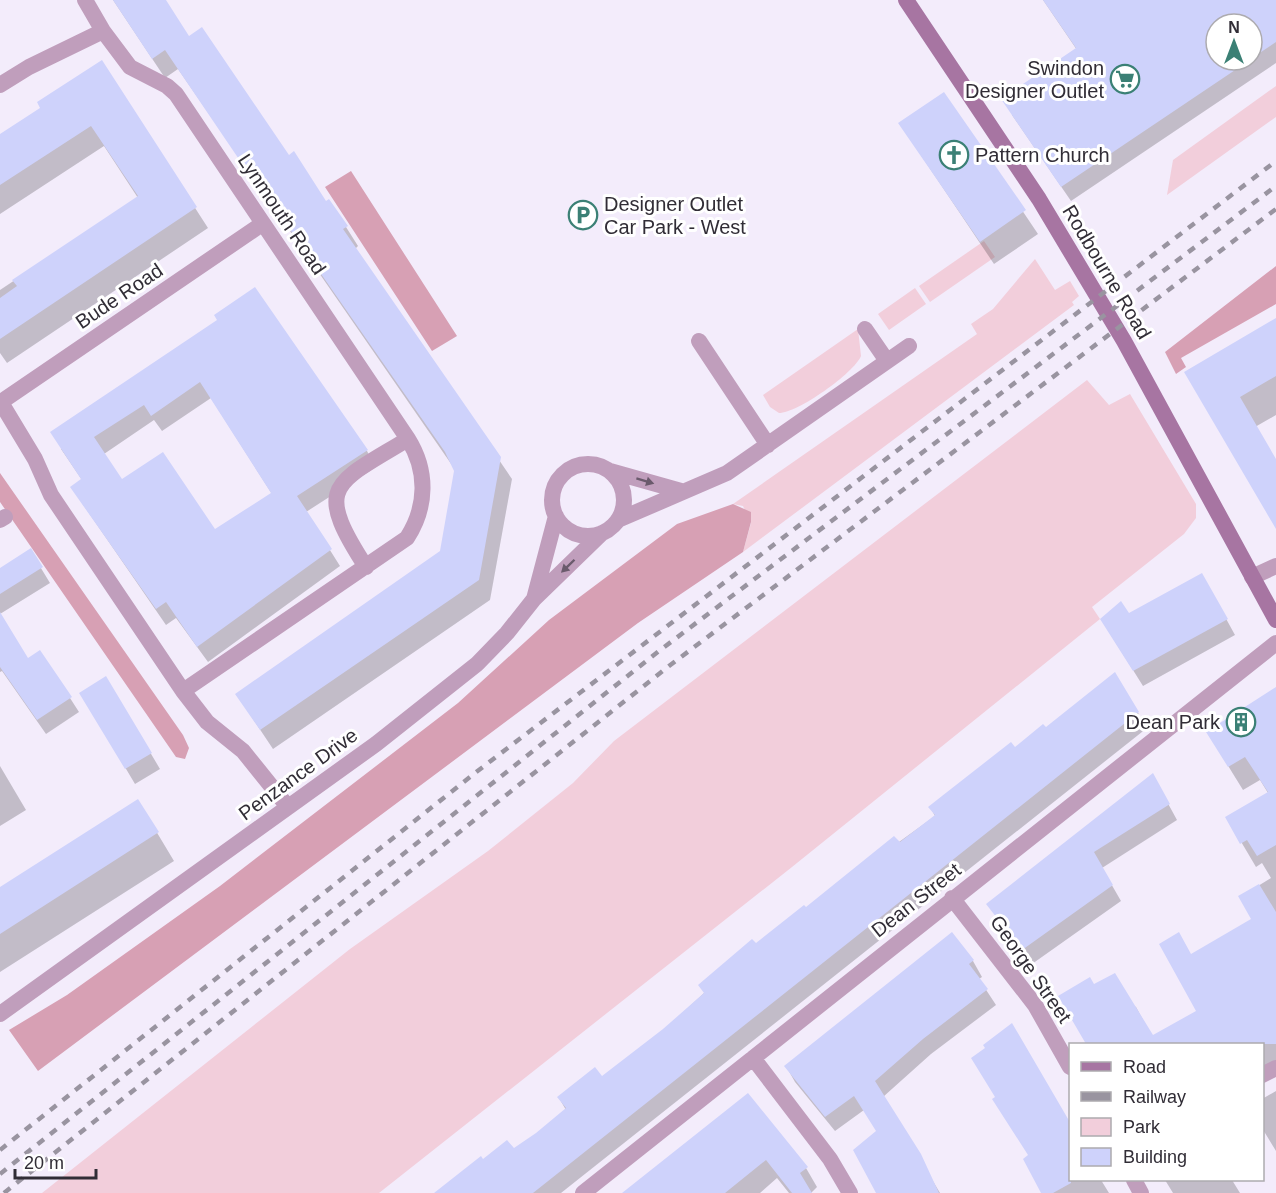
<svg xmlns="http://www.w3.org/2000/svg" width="1276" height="1193" font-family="Helvetica,sans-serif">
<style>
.green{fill:#f2cedb}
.forest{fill:#d7a0b4}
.shadow{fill:#0003;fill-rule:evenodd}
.building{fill:#ced2fb;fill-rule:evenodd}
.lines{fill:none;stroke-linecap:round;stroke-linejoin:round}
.minor{stroke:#c09ebc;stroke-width:16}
.secondary{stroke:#a775a2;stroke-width:16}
.rail{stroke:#9994a0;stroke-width:4.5;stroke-dasharray:8 8;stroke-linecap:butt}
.oneway{fill:#6a5a6c}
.labels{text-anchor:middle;stroke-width:6;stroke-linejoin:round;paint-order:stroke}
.poi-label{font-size:20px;fill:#312d36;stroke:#fff;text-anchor:end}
.street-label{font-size:20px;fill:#312d36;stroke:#fff}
</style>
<rect width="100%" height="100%" fill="#f3ecfb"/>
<path class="green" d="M1276 86V117L1167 195 1173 160Z
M984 241 995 257 930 302 919 286Z
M1035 259 1055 290 1070 281 1079 296 1072 302 1074 305 743 552 751 523 743 506 733 504 977 334 971 324 993 309Z
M915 288 926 304 889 330 878 314Z
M858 329 861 356C854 373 798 413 779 413L770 407 763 395Z
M1087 380 1109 405 1130 394 1196 504V518L1184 534 1092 607 1100 619 792 867 379 1193H42L350 949 488 851 573 783 614 741Z"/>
<path class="forest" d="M351 171 457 336 432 351 325 187Z
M1276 266V304L1181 358 1186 367 1176 374 1165 352Z
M0 473 183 735 189 748 185 759 176 757 0 502Z
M733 504 751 512V522L743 552 638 623 38 1071 9 1030 67 995 220 886 458 703 549 620 677 524Z"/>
<path class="shadow" d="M113 0H164L189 38 346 227 358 246 355 249 512 479 490 600 273 749 237 695 441 552 456 471 178 69 165 78Z
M1043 0H1276V63L1071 201 1012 115 1077 50ZM1216 24H1252V60H1216Z
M101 62 208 228 7 363 0 353V290L138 198 104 146 0 214V136L42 108Z
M944 94 1038 234 994 264 900 124Z
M1276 320V415L1255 427 1276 462V526L1186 372Z
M219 321 367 451 376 467 306 512 340 566 208 662 176 618 166 625 82 503V480L61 449ZM211 398 272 494 214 531 121 481 104 454 154 420 162 431Z
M30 550 50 583 0 614V569Z
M1202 575 1235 635 1143 686 1111 635 1128 615Z
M0 615 27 660 70 698 79 712 46 734 2 671 0 672Z
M1115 674 1147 728 561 1193H436L482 1161 520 1147 566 1110 559 1098 602 1078 664 1030 756 945 935 816 930 807 1045 729Z
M106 678 160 769 135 784 81 693Z
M1276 706V1071L1262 1079V1044H1212L1194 1014 1198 1012 1191 956 1253 919 1240 897 1271 878 1262 863 1256 867 1230 823 1268 793 1260 780 1243 790 1222 756Z
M0 766 26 810 0 826Z
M1153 776 1177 820 1102 868 1121 901 1032 964 988 904Z
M138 801 174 861 0 972V889Z
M951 934 973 961 982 977 979 979 996 1005 931 1054 883 1097 940 1193H878L877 1131 864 1110 835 1131 795 1082 786 1066Z
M1094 986 1136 1007 1156 1044H1087L1060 996Z
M1276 1091V1151L1262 1128V1099Z
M748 1095 806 1168 817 1187 811 1193H789L777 1178 760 1193H625Z
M1070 1180H1101L1109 1193H1046Z
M1165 1180H1232L1240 1193H1173Z"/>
<path class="building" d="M113 0H166L189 36 202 27 289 155 294 151 326 201 329 199 348 226 343 229 501 457 479 580 260 730 235 694 440 551 454 471 445 452 273 205 251 177 165 50 152 59Z
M1043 0H1276V42L1252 58V24H1216V60H1250L1061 187 1001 99 1076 48Z
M102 60 197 207 0 339V298L17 286 12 280 138 196 91 126 0 185V134L40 108 37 102Z
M944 92 1026 210 980 242 898 123Z
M255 287 368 450 297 496 332 549 197 647 166 602 156 609 70 487 81 479 50 432 217 320 214 315ZM200 382 271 493 215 529 163 452 122 479 94 437 144 405 151 416Z
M1276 318V376L1240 397 1276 459V529L1184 372Z
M31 548 43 567 0 594V568Z
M1202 573 1228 619 1133 671 1100 619 1121 601 1129 613Z
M0 612 28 658 40 650 72 697 37 720 0 667Z
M1115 672 1139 712 533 1193H434L481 1156 483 1159 507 1140 514 1148 536 1133 566 1108 557 1097 595 1067 602 1076 663 1029 704 993 698 985 752 939 756 943 804 905 806 907 894 836 900 842 935 815 928 807 942 796 1011 742 1015 747 1043 724 1046 727Z
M106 676 152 753 125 769 79 693Z
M1276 687V845L1257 856 1247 840 1240 844 1225 817 1268 792 1245 757 1228 767 1206 732Z
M1153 773 1170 804 1094 852 1113 885 1022 950 986 904Z
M138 799 159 832 0 934V887Z
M1259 884 1276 912V1044H1086L1058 996 1090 977 1094 984 1115 973 1153 1035 1196 1011 1159 944 1179 932 1191 954 1251 919 1238 896Z
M952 932 974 960 969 964 988 989 923 1039 875 1081 921 1154 939 1193H876L853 1150 876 1131 854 1096 825 1117 784 1066Z
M1012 1023 1071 1124V1183L1053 1193H1041L1023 1159 1028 1155 992 1099 995 1097 971 1058 985 1048 983 1045Z
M748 1093 808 1167 800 1173 812 1193H792L766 1160 725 1193H622Z"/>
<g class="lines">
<path class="minor" d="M85 0 103 31
M0 85 29 67 103 31 130 67 167 86 176 94 408 439C428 471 427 507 407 538L183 691
M865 329 887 361
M699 341 768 445
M0 401 35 459 51 495 183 691 207 722 243 751 288 807
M1 402 262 224
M552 500a36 36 0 1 1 72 0a36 36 0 1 1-72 0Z
M610 471 681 491
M0 520 5 517
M618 520 727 473 909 346
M366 567C312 484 335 484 408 439
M1252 577 1276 566
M534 599 602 533
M952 898 1035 1005 1070 1067
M0 1014 376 744 477 664 507 633 534 599 556 516
M753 1058 830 1159 850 1193
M1262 1075 1276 1068
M1134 1180 1141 1193
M583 1193 1276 643"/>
<path class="secondary" d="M906 0 1039 199 1124 341 1276 620"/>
<path class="rail" d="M0 1150 475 773 1276 161
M0 1174 659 651 1276 186
M4 1193 669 666 1276 209"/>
</g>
<defs><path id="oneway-solid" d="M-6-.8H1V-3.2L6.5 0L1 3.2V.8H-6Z" transform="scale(1.5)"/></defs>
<g class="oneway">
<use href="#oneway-solid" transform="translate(645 481) rotate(17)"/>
<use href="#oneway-solid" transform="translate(568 566) rotate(136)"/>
</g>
<defs>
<g id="supermarket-ring" transform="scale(1.5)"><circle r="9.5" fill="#fff" stroke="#3b8075" stroke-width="1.5"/><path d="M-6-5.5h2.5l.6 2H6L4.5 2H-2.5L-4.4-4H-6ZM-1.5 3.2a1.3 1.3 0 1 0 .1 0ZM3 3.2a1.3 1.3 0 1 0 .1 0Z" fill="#3b8075"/></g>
<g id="church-ring" transform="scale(1.5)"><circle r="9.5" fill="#fff" stroke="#3b8075" stroke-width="1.5"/><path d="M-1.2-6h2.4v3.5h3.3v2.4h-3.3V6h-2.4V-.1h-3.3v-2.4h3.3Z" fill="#3b8075"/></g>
<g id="parking-ring" transform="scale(1.5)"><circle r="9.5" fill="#fff" stroke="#3b8075" stroke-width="1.5"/><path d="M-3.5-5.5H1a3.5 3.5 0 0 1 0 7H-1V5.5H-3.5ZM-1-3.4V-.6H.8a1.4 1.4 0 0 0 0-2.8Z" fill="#3b8075"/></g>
<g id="building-ring" transform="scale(1.5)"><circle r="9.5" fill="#fff" stroke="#3b8075" stroke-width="1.5"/><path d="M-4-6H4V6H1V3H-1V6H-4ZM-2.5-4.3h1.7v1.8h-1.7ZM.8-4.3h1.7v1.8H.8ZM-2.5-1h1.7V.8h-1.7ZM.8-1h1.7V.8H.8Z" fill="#3b8075"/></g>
</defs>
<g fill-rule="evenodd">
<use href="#supermarket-ring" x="1125" y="79"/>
<use href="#church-ring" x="954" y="155"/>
<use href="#parking-ring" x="583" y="215"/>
<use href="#building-ring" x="1241" y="722"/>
</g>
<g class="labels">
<g class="poi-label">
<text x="1104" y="75">Swindon<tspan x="1104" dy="23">Designer Outlet</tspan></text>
<text x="975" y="162" text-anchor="start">Pattern Church</text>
<text x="604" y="211" text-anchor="start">Designer Outlet<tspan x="604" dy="23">Car Park - West</tspan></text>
<text x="1220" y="729">Dean Park</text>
</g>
<g class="street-label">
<text transform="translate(282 214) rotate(56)" y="7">Lynmouth Road</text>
<text transform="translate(1107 272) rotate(59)" y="7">Rodbourne Road</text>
<text transform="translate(119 296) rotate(-34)" y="7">Bude Road</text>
<text transform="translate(298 774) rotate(-36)" y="7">Penzance Drive</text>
<text transform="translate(916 900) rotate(-38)" y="7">Dean Street</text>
<text transform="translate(1031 969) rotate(55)" y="7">George Street</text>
</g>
</g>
<rect x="1069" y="1043" width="195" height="138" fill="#ffffff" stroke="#adabaf" stroke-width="1.5"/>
<rect x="1081" y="1062" width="30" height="9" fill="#a775a2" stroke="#adabaf" stroke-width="1.5"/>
<text x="1123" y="1073" font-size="18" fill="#312d36">Road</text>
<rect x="1081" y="1092" width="30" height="9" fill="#9994a0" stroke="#adabaf" stroke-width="1.5"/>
<text x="1123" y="1103" font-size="18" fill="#312d36">Railway</text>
<rect x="1081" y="1118" width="30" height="18" fill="#f2cedb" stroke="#adabaf" stroke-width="1.5"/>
<text x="1123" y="1133" font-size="18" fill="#312d36">Park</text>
<rect x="1081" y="1148" width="30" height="18" fill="#ced2fb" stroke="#adabaf" stroke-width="1.5"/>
<text x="1123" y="1163" font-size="18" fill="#312d36">Building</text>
<g transform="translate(1234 42)"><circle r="28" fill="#ffffff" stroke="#adabaf" stroke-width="1.5"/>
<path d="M0-4.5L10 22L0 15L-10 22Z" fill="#3b8075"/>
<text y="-9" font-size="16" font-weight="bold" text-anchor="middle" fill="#312d36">N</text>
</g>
<path d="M15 1169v9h81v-9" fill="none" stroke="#312d36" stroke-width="3"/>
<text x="24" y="1169" font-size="18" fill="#312d36" stroke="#ffffff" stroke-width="4.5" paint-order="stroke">20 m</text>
</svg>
